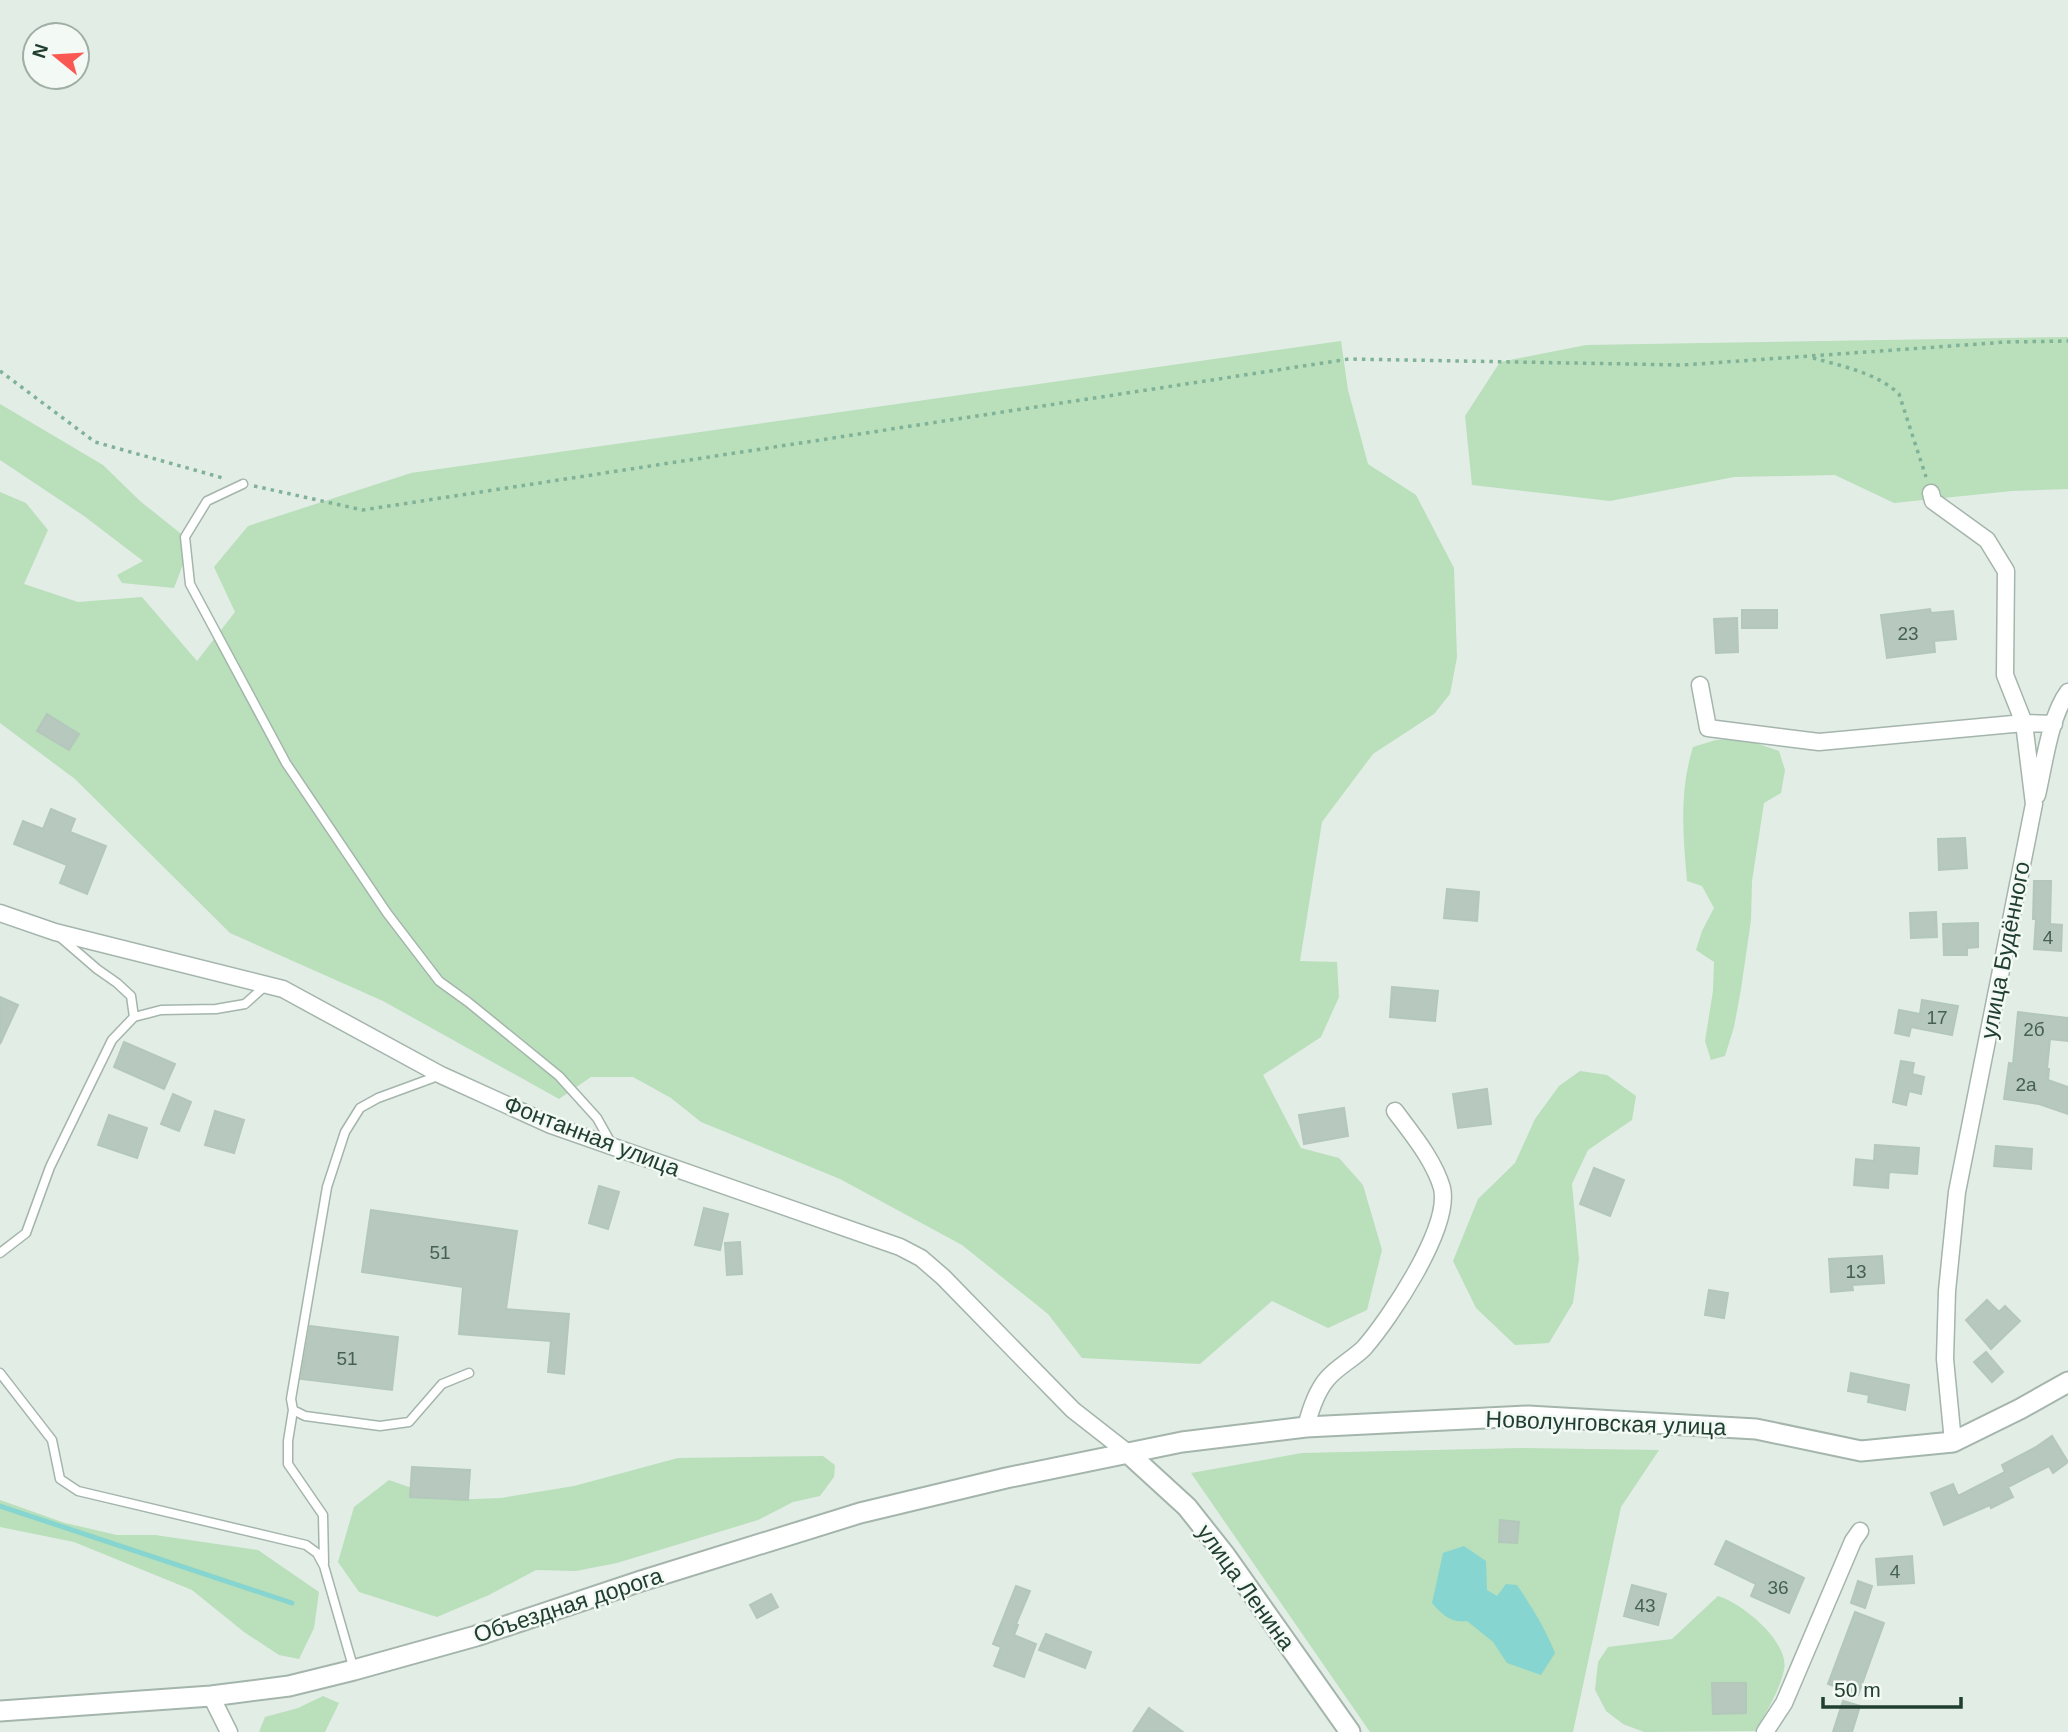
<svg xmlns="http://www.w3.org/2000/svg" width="2068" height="1732" font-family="Helvetica,sans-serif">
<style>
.green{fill:#b9dfbb}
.water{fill:#87d5d0}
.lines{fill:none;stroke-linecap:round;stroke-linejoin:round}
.stream{stroke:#87d5d0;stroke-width:5}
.building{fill:#b7c8be;stroke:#b4c7bb;stroke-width:2}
.service-casing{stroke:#a4b5ac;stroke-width:11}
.minor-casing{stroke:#a4b5ac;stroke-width:19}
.tertiary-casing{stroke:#a4b5ac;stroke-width:23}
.path{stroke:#80b298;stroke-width:3.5;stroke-dasharray:3.5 5;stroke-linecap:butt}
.service{stroke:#fff;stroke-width:8}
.minor{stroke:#fff;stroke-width:16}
.tertiary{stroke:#fff;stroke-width:19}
.labels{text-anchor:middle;stroke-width:5;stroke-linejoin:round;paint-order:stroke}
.number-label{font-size:19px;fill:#466154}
.street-label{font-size:23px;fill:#213f30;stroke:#f3f9f4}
</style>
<rect width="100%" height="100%" fill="#e2ede6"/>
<path class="green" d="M2068 337V489L2012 491 1894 503 1835 475 1734 477 1610 501 1472 485 1465 416 1500 362 1586 345Z
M1341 341 1348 390 1368 464 1416 495 1454 568 1457 657 1450 694 1434 714 1373 754 1322 822 1300 961 1337 962 1339 997 1321 1037 1263 1075 1301 1148 1339 1158 1363 1185 1382 1250 1367 1310 1328 1328 1272 1301 1200 1364 1082 1358 1048 1314 962 1245 840 1179 701 1122 671 1098 633 1077H591L559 1099 383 1001 230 933 75 779 0 723V492L26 503 48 530 24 584 78 602 142 597 197 661 235 612 214 567 248 526 411 473Z
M0 404 103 465 140 501 185 537 187 554 174 588 122 583 117 575 143 561 84 516 0 460Z
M1741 738 1779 751 1785 770 1781 793 1764 803 1752 881 1751 920 1741 989 1734 1027 1725 1056 1711 1060 1705 1041 1713 991 1714 962 1696 950 1702 931 1714 908 1702 886 1687 881C1683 834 1679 792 1693 747L1716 740Z
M1580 1071 1607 1075 1636 1096 1632 1120 1588 1150 1572 1184 1579 1259 1573 1303 1549 1343 1515 1345 1476 1308 1453 1261 1478 1199 1515 1163 1535 1119 1559 1086Z
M1521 1448 1659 1450 1621 1507 1573 1732H1370L1191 1473 1302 1453Z
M823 1456 835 1465 834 1477 820 1496 793 1502 758 1520 617 1563 576 1571 536 1570 489 1595 437 1617 359 1592 338 1562 354 1507 389 1480 446 1500 501 1498 574 1486 678 1458Z
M0 1500 65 1523 117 1535H155L258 1550 319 1592 314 1628 299 1659 279 1655 244 1632 192 1590 74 1542 0 1527Z
M1718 1596C1742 1603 1790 1642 1784 1670 1779 1692 1766 1712 1756 1731L1644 1732 1623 1724 1606 1711 1595 1690 1598 1662 1608 1647 1672 1639Z
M323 1696 339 1703 325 1732H259L265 1717 298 1708Z"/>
<path class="water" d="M1464 1546 1486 1561 1487 1590 1497 1596 1506 1584 1517 1585C1532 1607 1545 1628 1555 1653L1541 1675 1507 1663 1493 1642 1467 1621C1450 1623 1443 1615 1432 1603L1443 1553Z"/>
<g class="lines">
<path class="stream" d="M0 1506 292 1603"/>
</g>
<path class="building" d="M1930 609 1931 613 1953 611 1956 639 1934 641 1935 652 1887 658 1881 615Z
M1742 610H1777V628H1742Z
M1737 618 1738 652 1716 653 1714 619Z
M47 714 79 734 69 750 37 731Z
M51 809 75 819 70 832 106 846 87 894 60 883 67 865 14 844 23 821 43 829Z
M1965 838 1967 868 1939 870 1938 839Z
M2034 881H2051L2050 924 2062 925 2061 951 2034 949 2036 919H2033Z
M1447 889 1479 892 1477 921 1444 918Z
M1936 912 1937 937 1911 938 1910 913Z
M1978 923V947L1967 948V955H1944L1943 924Z
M1392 987 1438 991 1435 1021 1390 1017Z
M0 997 18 1005 0 1044Z
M1922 1000 1958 1006 1952 1035 1911 1027 1909 1036 1895 1033 1899 1010 1920 1014Z
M2018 1012 2068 1018 2067 1041 2050 1039 2047 1069H2049L2048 1080 2068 1087V1114L2039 1104 2004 1099 2009 1063 2013 1064Z
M124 1042 175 1064 164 1089 114 1067Z
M1901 1061 1914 1063 1912 1074 1924 1077 1921 1094 1909 1091 1906 1105 1893 1102Z
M1487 1089 1491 1124 1458 1128 1453 1094Z
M173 1094 191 1102 179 1131 161 1124Z
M1344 1108 1348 1136 1304 1144 1299 1115Z
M215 1111 244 1120 234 1153 205 1145Z
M109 1115 147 1128 137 1158 98 1145Z
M1875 1145 1919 1148 1917 1174 1889 1172 1888 1188 1854 1185 1856 1159 1874 1161Z
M1996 1146 2032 1149 2031 1169 1994 1166Z
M1594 1168 1624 1180 1610 1216 1580 1204Z
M599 1186 619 1192 608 1229 589 1223Z
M704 1208 728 1214 720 1250 695 1245Z
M371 1210 517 1231 506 1309 569 1314 564 1374 548 1372 551 1341 459 1334 463 1287 362 1272Z
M740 1242 742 1274 727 1275 725 1243Z
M1882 1256 1884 1283 1852 1285 1853 1290 1831 1292 1829 1259Z
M1709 1290 1728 1293 1724 1318 1705 1315Z
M1987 1300 1999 1312 2005 1306 2020 1321 1991 1349 1966 1320Z
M310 1326 398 1337 392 1390 301 1379Z
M1986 1352 2003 1372 1992 1382 1974 1362Z
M1851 1373 1909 1385 1905 1410 1868 1402 1869 1395 1848 1391Z
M2052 1436 2068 1462 2053 1473 2049 1466 2008 1487 2013 1497 1991 1508 1990 1505 1944 1525 1931 1493 1953 1484 1958 1496 2005 1472 2002 1465 2036 1447Z
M412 1467 470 1470 468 1500 410 1497Z
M1500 1520 1519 1522 1517 1543 1499 1542Z
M1726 1541 1804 1578 1789 1613 1751 1596 1756 1584 1715 1564Z
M1912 1556 1914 1583 1878 1585 1876 1559Z
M1858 1581 1872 1586 1865 1608 1851 1603Z
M1632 1585 1666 1594 1658 1625 1624 1616Z
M1016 1586 1030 1591 1016 1624 1018 1625 1014 1635 1036 1644 1024 1677 994 1666 1001 1647 993 1644Z
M771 1594 778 1607 757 1618 750 1605Z
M1855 1612 1884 1623 1858 1695 1828 1684Z
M1046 1634 1091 1652 1085 1668 1039 1650Z
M1712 1683H1746V1713L1713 1714Z
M1843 1701 1860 1706 1852 1732H1833Z
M1149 1708 1183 1732H1133Z"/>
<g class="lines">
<g class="service-casing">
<path id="service" d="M243 484 207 501 185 537 190 584 286 763 387 913 439 981 468 1002 559 1076 597 1118 611 1143
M60 937 97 969 117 983 131 996 134 1017
M438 1076 378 1098 360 1108 345 1132 327 1187 291 1399 293 1410 305 1416 380 1426 409 1422 442 1384 469 1373
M0 1253 26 1233 50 1167 87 1091 112 1040 134 1017 161 1010 216 1009 245 1004 265 986
M0 1373 52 1440 60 1479 78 1491 306 1545 317 1553 324 1566 354 1670
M293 1410 288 1441V1464L323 1515 324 1563"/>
</g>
<g class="minor-casing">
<path id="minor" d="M1931 493 1933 501 1987 540 2006 571 2005 675 2024 723 2034 804 1957 1192 1947 1291 1945 1359 1953 1442
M1700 685 1708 728 1819 742 2024 723 2054 724
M2037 795C2044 765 2050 716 2068 692
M0 913 55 932 283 989 441 1075 551 1125 900 1247 921 1258 943 1277 1073 1410 1128 1453
M1306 1427C1310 1411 1316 1392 1327 1379 1337 1367 1353 1359 1364 1348 1390 1318 1451 1228 1442 1188 1434 1160 1412 1134 1395 1111
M211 1696 229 1732
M1765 1732 1784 1703 1853 1541 1860 1531"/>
</g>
<g class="tertiary-casing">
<path id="tertiary" d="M1128 1453 1187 1507 1225 1555 1350 1732
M0 1711 211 1696 289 1686 354 1670 476 1636 641 1581 860 1513 1006 1478 1182 1442 1306 1427 1528 1416 1756 1429 1861 1451 1953 1442 2020 1409 2068 1382"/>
</g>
<path class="path" d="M1813 358C1842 366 1877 373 1899 394L1926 477
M0 371 95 442 223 478
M254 486 363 510 1349 359 1683 365 2007 342 2068 341"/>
<use href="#service" class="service"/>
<use href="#minor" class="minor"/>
<use href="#tertiary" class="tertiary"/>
</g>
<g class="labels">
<g class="number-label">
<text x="1908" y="640">23</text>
<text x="2048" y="944">4</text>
<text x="1937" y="1024">17</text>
<text x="2034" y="1036">2б</text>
<text x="2026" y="1091">2а</text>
<text x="440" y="1259">51</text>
<text x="1856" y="1278">13</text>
<text x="347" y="1365">51</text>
<text x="1895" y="1578">4</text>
<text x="1778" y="1594">36</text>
<text x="1645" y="1612">43</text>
</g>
<g class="street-label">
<text transform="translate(2005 950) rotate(-79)" y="8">улица Будённого</text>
<text transform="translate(592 1136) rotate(21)" y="8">Фонтанная улица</text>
<text transform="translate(1606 1423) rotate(2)" y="8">Новолунговская улица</text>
<text transform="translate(1246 1587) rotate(54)" y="8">улица Ленина</text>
<text transform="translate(568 1605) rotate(-18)" y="8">Объездная дорога</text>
</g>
</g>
<g transform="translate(56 56) rotate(288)"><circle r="33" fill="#f3f9f4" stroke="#9fafa6" stroke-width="2"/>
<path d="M0-5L12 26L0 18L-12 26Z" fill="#fa5853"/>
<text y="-10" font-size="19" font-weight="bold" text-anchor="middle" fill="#213f30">N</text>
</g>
<path d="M1823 1697v10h138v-10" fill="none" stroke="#213f30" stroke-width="3.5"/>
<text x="1834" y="1697" font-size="21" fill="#213f30" stroke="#f3f9f4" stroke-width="5" paint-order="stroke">50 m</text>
</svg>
